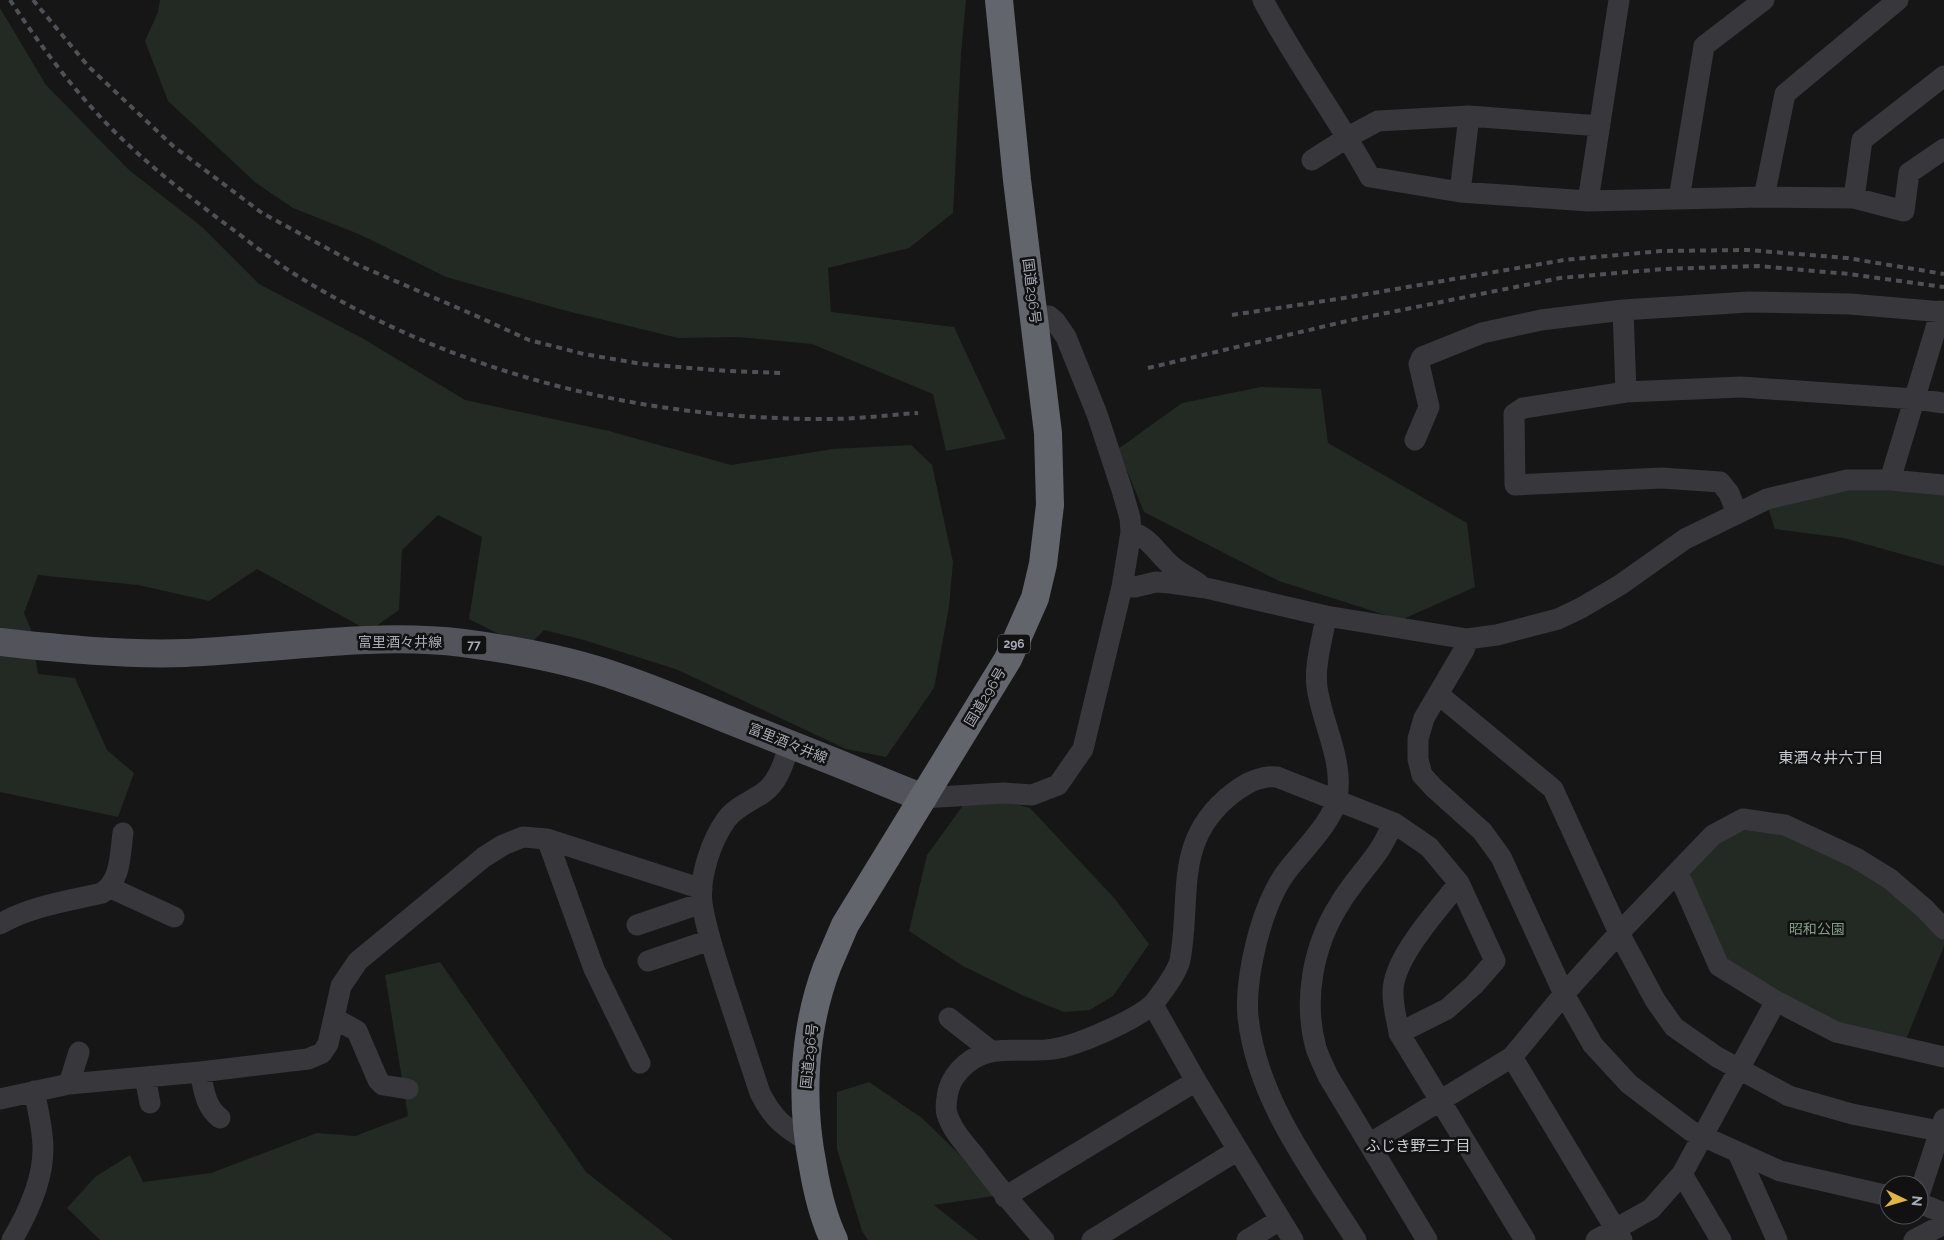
<svg xmlns="http://www.w3.org/2000/svg" width="1944" height="1240" font-family="Raleway,'Noto Sans JP',sans-serif">
<rect width="100%" height="100%" fill="#161617"/>
<path fill="#222a23" d="M160 0H966L961 54 953 213 909 248 828 268 831 312 954 327 1006 439 946 451 933 394 812 344 739 337 678 338 563 310 446 277 361 235 293 208 256 183 168 101 145 41 158 12Z
M0 8 46 85 129 170 202 227 259 284 362 338 465 400 609 431 731 465 833 449 911 445 932 465 953 562 949 607 934 688 886 757 846 749 678 670 584 640 544 630 526 648 469 619 482 537 438 515 402 550 399 610 369 631 257 569 209 601 138 585 38 575 24 613 31 630 38 674 75 678 107 750 134 773 118 817 0 792Z
M1261 387 1321 389 1328 443 1467 523 1475 587 1401 620 1279 581 1144 512 1118 449 1182 403Z
M1849 484 1944 489V566L1844 538 1775 529 1767 505Z
M998 799 1030 808 1115 899 1149 944 1113 996 1090 1010 1064 1012 1024 996 963 966 909 931 927 855 964 804Z
M1743 825 1782 830 1853 863 1921 914 1944 940V946L1905 1042 1837 1028 1724 962 1683 873 1715 840Z
M440 962 586 1172 673 1240H100L67 1208 95 1177 130 1155 143 1182 211 1173 317 1133 355 1136 408 1116 385 975Z
M869 1082 922 1118 1001 1195 934 1205 978 1240H868L862 1231 837 1149V1092Z"/>
<g fill="none" stroke-linecap="round" stroke-linejoin="round">
<path stroke="#37373c" stroke-width="21" d="M1263 0C1295 61 1337 117 1370 177L1460 192 1588 201 1764 197 1854 198 1904 211 1909 173 1944 149
M1312 160 1348 137 1378 121 1469 116 1600 126
M1460 192 1469 116
M1764 197 1785 94 1898 0
M1854 198 1862 140 1944 76
M1679 199 1704 46 1764 0
M1588 201 1619 0
M1623 310 1626 392
M1415 440 1429 407 1419 364 1422 357 1482 333 1541 320 1623 310 1749 302 1850 304 1944 312
M1890 480 1941 311
M1737 514 1729 493 1720 482 1662 478 1515 485 1514 414 1523 408 1626 392 1741 387 1915 399 1944 403
M1131 532C1149 536 1159 556 1173 567 1181 574 1191 578 1199 584
M1122 587H1135L1156 582 1170 583 1206 588 1326 616 1467 639 1497 635 1558 619 1581 608 1620 585 1685 539 1767 499 1847 480H1890L1944 485
M1326 616C1323 638 1314 664 1317 687 1322 724 1344 760 1337 798 1334 821 1298 855 1284 875 1278 884 1272 896 1268 906 1256 936 1245 984 1248 1017 1257 1100 1313 1172 1356 1240
M1467 639 1464 650 1424 718 1418 739V759L1422 775 1434 788 1482 831 1501 857 1564 994 1593 1045 1629 1084 1691 1131 1780 1171 1889 1196
M1438 694 1553 789 1619 933 1655 1000 1674 1027 1717 1057 1789 1096 1852 1114 1939 1131
M790 744C784 761 779 782 763 793 750 802 735 807 726 820 711 841 699 877 702 903 706 931 716 958 724 984 736 1020 748 1057 760 1093 772 1117 784 1128 808 1141
M923 798 1003 793 1032 795 1058 785 1083 749 1122 587 1131 532 1130 518 1122 490 1097 414 1066 337 1055 321 1049 316H1035
M1394 823C1388 833 1384 844 1377 853 1365 870 1350 886 1339 905 1313 946 1303 1000 1316 1048 1319 1057 1324 1067 1328 1076L1427 1240
M547 839 594 969 640 1063
M1678 873 1719 966 1776 1001 1836 1032 1944 1057
M1459 883C1438 910 1391 960 1393 994 1393 1007 1397 1020 1399 1033L1525 1240
M111 888 174 917
M0 924C31 906 68 901 102 893 121 881 120 854 123 833
M637 925 702 903
M648 961 710 940
M1153 1005 1196 1081 1293 1240
M334 1018 357 1031 378 1080 383 1085 408 1089
M949 1018 991 1051
M1512 1057 1622 1240
M200 1072C204 1089 205 1107 220 1118
M145 1077 150 1103
M69 1084 79 1052
M0 1099 69 1084 200 1072 308 1059 322 1053 328 1044 341 986 358 961 484 857 503 845 523 837 547 839 702 889
M1369 1144 1512 1057 1564 994 1619 933 1713 835 1743 819 1785 825 1856 858 1890 879 1925 909 1944 929
M1738 1153 1777 1240
M1682 1174 1721 1240
M1919 1195 1944 1119
M1005 1197 1196 1081
M1919 1203 1944 1213
M12 1240C28 1213 43 1181 43 1149 43 1129 38 1110 34 1091
M1044 1240C1019 1212 996 1185 974 1155 964 1143 952 1130 947 1114 945 1108 947 1095 949 1088 952 1078 958 1071 966 1064 992 1042 1023 1054 1053 1049 1076 1046 1145 1017 1157 999 1165 988 1177 973 1180 960 1192 896 1172 840 1233 793 1246 783 1261 775 1277 777L1394 823 1429 847 1459 883 1495 961 1474 985 1447 1009 1399 1033
M1092 1240 1238 1150
M1247 1240 1280 1220
M1596 1240 1651 1209 1682 1174 1776 1001
M1914 1240 1944 1224"/>
<path stroke="#53545b" stroke-width="28" d="M0 642C62 649 124 655 186 653 276 649 372 632 463 643 516 650 571 660 621 678 656 690 690 704 724 718 790 744 857 771 923 798"/>
<path stroke="#63656c" stroke-width="28" d="M834 1240C823 1217 817 1191 813 1167 800 1101 803 1031 827 967 833 953 839 939 845 925L1008 659 1035 598 1043 564 1050 505 1048 433 1017 180 999 0"/>
<path stroke="#505157" stroke-width="4" stroke-dasharray="6 5" stroke-linecap="butt" d="M10 0C46 54 85 106 134 150 161 175 190 197 220 220 245 238 270 259 296 275 455 374 642 420 828 419 858 419 888 415 918 413
M33 0 88 66 173 146 262 213 358 265 472 314 529 340 584 354 642 364 727 371 783 373
M1232 315 1344 298 1564 260 1661 251 1748 250 1847 258 1944 274
M1148 368 1347 321 1560 278 1663 269 1758 266 1849 274 1944 287"/>
</g>
<g text-anchor="middle" dominant-baseline="central" stroke-width="5" stroke-linejoin="round" paint-order="stroke">
<g fill="#111112" stroke="#7b7e85" stroke-width="1">
<rect x="998" y="634.5" width="32" height="19" rx="4"/>
<rect x="461.5" y="635.5" width="25" height="19" rx="4"/>
</g>
<g font-size="12" font-weight="bold" fill="#a9acb6">
<text x="1014" y="644">296</text>
<text x="474" y="645">77</text>
</g>
<g font-size="14" fill="#a9acb6" stroke="#111112">
<text transform="translate(1032 291) rotate(83)">国道296号</text>
<text x="400" y="642">富里酒々井線</text>
<text transform="translate(985 697) rotate(-59)">国道296号</text>
<text transform="translate(788 743) rotate(22)">富里酒々井線</text>
<text transform="translate(809 1056) rotate(-84)">国道296号</text>
</g>
<g font-size="14" fill="#829f85" stroke="#111112">
<text x="1817" y="929">昭和公園</text>
</g>
<g font-size="15" fill="#c9cbd2" stroke="#111112">
<text x="1831" y="758">東酒々井六丁目</text>
<text x="1418" y="1146">ふじき野三丁目</text>
</g>
</g>
<g transform="translate(1904 1200) rotate(95)"><circle r="24" fill="#111112" stroke="#4e4f54"/>
<path d="M0-4L9 19L0 12L-9 19Z" fill="#e1b544"/>
<text y="-8" font-size="14" font-weight="bold" text-anchor="middle" fill="#a9acb6">N</text>
</g>
</svg>
